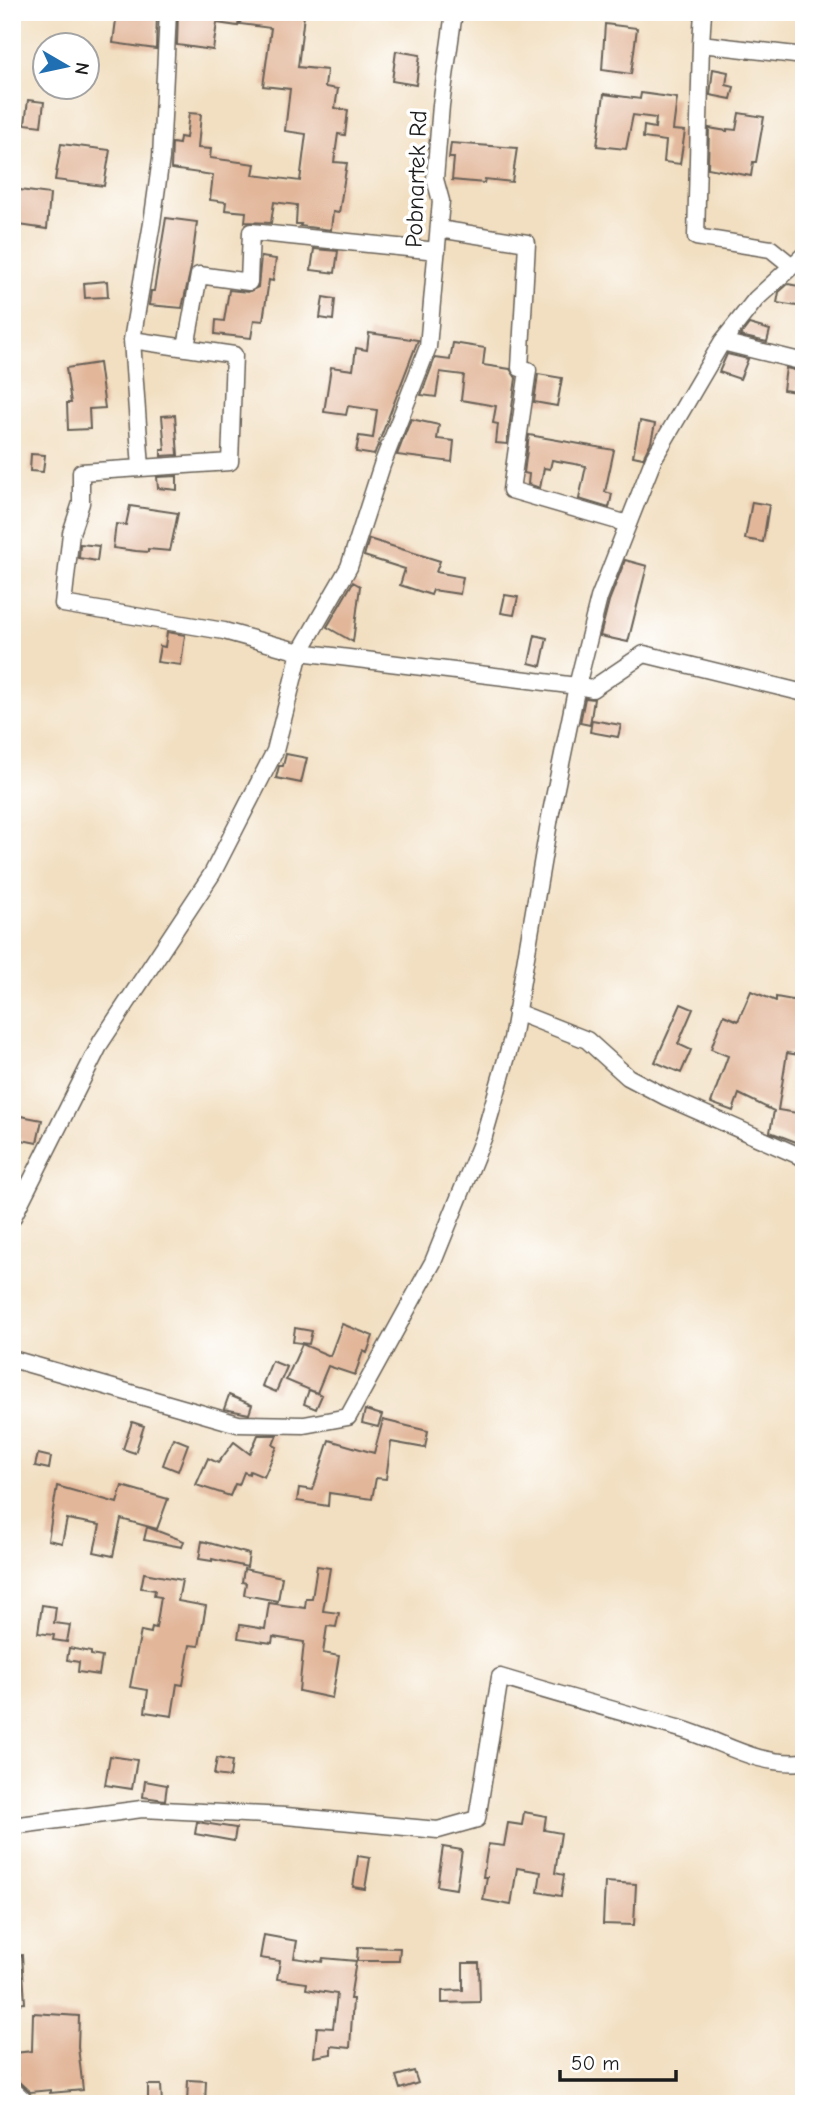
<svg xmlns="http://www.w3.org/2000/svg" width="816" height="2116" font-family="'Comic Neue',sans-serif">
<rect width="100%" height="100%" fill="#fff"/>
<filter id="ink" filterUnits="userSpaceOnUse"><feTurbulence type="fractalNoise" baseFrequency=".0143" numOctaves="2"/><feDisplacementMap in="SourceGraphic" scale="14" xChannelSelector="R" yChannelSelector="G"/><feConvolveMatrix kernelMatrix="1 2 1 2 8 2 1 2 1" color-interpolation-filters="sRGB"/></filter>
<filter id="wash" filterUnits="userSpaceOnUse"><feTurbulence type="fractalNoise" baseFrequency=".00686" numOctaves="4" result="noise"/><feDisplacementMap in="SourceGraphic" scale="28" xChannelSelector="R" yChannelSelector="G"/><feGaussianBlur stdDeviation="1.57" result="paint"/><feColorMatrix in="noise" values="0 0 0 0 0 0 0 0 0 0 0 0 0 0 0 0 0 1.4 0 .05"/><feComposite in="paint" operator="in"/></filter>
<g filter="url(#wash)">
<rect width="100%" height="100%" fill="#f2dfc1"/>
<g id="blocks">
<path fill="#e2b699" d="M117 12H157L156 49 113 43Z
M178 12H229L240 14 238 26 217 23 213 50 177 45Z
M242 12 280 16V12L304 15 298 67 327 70 325 87 338 89 335 108 348 110 345 135 338 134 334 162 347 163 339 213 333 212 331 230 300 226 301 224H296L297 205 274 202 271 223 245 222 246 212 225 210 226 202 210 200 213 175 171 169 172 143 179 144 180 137 186 138 189 113 201 114 198 148 211 149 210 158 255 164 253 175 300 181 306 134 285 131 290 89 263 86 271 28 240 24Z
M605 24 637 28 631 74 602 70Z
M396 51 420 55 416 85 392 81Z
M713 69 728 72 726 85 734 87 731 99 710 95Z
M641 93 677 98 673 130 685 131 680 164 664 162 666 141 643 138 644 126 655 128 656 118 633 115 626 149 597 146 604 94 640 99Z
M28 100 44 102 41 126 25 124Z
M739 113 764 117 756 162H753L751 176 708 168 709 128 727 131V129L736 130Z
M451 143 517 148 512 182 485 179 484 183 452 180 454 158H449Z
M61 144 110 150 104 186 55 180Z
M12 189 50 194 47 229 12 224Z
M166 218 197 222 191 268 182 308 149 305 151 291H154Z
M314 249 338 251 335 273 311 270Z
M261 257 276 259 273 281 269 280 263 321 254 320 251 338 215 334 216 320 224 321 229 290 248 292 258 287Z
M107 281 108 297 85 298 84 283Z
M788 284 804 287V307L777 303 779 292Z
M323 297 335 299 333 320 320 318Z
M749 324 770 330 767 342 740 336Z
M369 333 418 340 374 455 356 452 359 436 373 438 377 410 348 406 346 415 324 412 331 367 353 370 356 348 367 350Z
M453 343 485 348 483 365 510 369 516 378 507 444 496 443 498 424 493 423 496 406 461 400 464 375 440 372 436 397 421 395 435 358 450 360Z
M727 354 748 359 740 379 719 372Z
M99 363 105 408 89 409 90 429 68 430 67 403H71L66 368Z
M786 368 803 372 802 385 797 384 796 392 783 390Z
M538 374 562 378 557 406 534 402Z
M175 415 178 455 161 456V450H165L162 416Z
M411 419 439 425 437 439 454 441 452 462 397 455Z
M640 421 655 424 651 442 643 458 633 456Z
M529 435 614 450 605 492 612 494 609 508 579 499 586 466 552 460 550 469 544 468 540 488 528 484 529 474 524 473Z
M31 454 45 455 43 472 30 471Z
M177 476V490L158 488 157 477Z
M752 502 769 505 763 542 745 539Z
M130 506 178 513 170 551 148 549V552L136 551 113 548 116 524 126 525Z
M369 539 440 561 436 572 463 577 460 594 433 590 431 595 400 585 405 569 364 556Z
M80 544 99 546 97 561 79 558Z
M625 560 647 566 628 642 600 636 609 601Z
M353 582 360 586 353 642 327 627Z
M505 595 518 597 514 615 501 613Z
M167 632 185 635 181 665 157 662 160 646 165 647Z
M535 635 547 638 541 666 529 663Z
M585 698 594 699 590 725 580 723Z
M592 720 621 725 618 737 590 732Z
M286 754 307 758 301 783 276 778 279 766H283Z
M751 991 776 1001V997L804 1002V1036H802L799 1055 787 1053 778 1110 804 1114V1145L770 1132 774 1111 739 1094 733 1111 711 1103 728 1056 711 1049 718 1029 724 1015 738 1021Z
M681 1004 693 1009 678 1044 691 1050 681 1073 655 1062Z
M21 1116 42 1120 37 1143 17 1139Z
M342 1324 373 1336 367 1353 363 1351 355 1375 328 1366 317 1393 286 1380 302 1344 330 1356Z
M295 1328 312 1331 309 1344 293 1342Z
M272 1361 287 1367 276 1392 262 1386Z
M309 1390 322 1395 316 1409 304 1404Z
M229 1395 252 1405 249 1414 224 1409Z
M365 1410 382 1415 378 1427 362 1423Z
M383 1420 428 1431 425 1448 391 1442 386 1479 376 1478 372 1499 329 1493 328 1506 297 1501 299 1488 313 1490 329 1440 374 1453Z
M132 1422 144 1426 135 1453 123 1449Z
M258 1435H277L273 1445 277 1447 264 1477 250 1471 249 1474 244 1472 239 1485 235 1484 230 1496 196 1485 208 1458 218 1463 234 1442 250 1454Z
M173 1438 188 1444 178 1471 163 1465Z
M38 1454 51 1457 49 1469 35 1466Z
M57 1486 117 1503 122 1486 168 1499 157 1529 121 1519 113 1556 94 1552 100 1525 67 1519 62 1543 48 1540Z
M147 1527 184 1541 182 1547 144 1540Z
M202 1541 249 1554 247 1567 212 1559V1561L199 1559Z
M317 1566 330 1568 323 1611 339 1613 336 1627 327 1626 323 1653 339 1656 332 1698 299 1691 304 1642 273 1637 272 1643 238 1638 240 1625 265 1629 269 1603 305 1608 306 1599H312Z
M244 1569 282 1577 278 1601 244 1595 246 1583 242 1582Z
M144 1573 182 1580 178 1601 206 1606 199 1646 190 1645 183 1685 177 1684 172 1716 145 1712 148 1690 130 1687 141 1631 151 1633 152 1627 156 1628 161 1597 154 1596 155 1590 141 1588Z
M42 1605 56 1607 54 1623 70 1625 67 1642 53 1640 54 1635 38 1633Z
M69 1648 91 1652V1655L102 1657 99 1675 78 1672 79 1662 67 1660Z
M110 1756 137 1760 132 1789 105 1785Z
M217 1758 232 1761 230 1777 214 1775Z
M145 1781 167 1785 165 1800 143 1797Z
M524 1812 546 1816 544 1830 561 1833 555 1873 564 1875 561 1896 538 1892 541 1872 517 1868 511 1905 483 1900 487 1877H483L488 1844 504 1846 508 1823 522 1825Z
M197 1822 236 1828 234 1841 195 1834Z
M443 1847 462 1850 456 1889 437 1886Z
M358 1856 370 1858 365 1889 353 1887Z
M605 1882 636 1884 634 1925 603 1924Z
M264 1935 297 1941 294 1958 322 1962 323 1958 356 1961 350 1999H353L350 2048 331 2046V2054L314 2057 317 2027 333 2028 337 1994 306 1989 307 1983 277 1979 280 1961 260 1958Z
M358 1947 400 1948 399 1961H357Z
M22 1955 25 2003 12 2004V1956Z
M463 1963H479L480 2002 442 2003V1991L463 1990Z
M33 2013 79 2016 78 2047 83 2090 50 2093V2090L30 2092 18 2081 15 2053 32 2051Z
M414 2071 418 2083 400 2089 396 2076Z
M188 2080 206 2081 205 2104H187Z
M148 2085H161L162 2104H148Z"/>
</g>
</g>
<g filter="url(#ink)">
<use href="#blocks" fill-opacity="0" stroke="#676056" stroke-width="2"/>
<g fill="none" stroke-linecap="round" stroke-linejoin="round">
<defs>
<path id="minor" d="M454 12 441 105 435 179 441 201 428 347 382 465 349 567 300 652 577 686 592 689 644 654 804 693
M701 44 703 12
M439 229 527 243 520 368 528 370 511 490 628 524
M792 266 771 249 696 237 701 44 804 56
M132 340 234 355 230 462 141 468
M722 342 804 362
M186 347 199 275 249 282 251 232 437 251
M516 1012 587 1040 628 1077 666 1097 804 1158
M12 1219 101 1042 212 874 275 751 300 652 224 631 63 604 71 533 81 503V472L141 468 132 340 152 223 161 158 168 12
M12 1359 238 1424 304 1425 348 1417 433 1262 484 1136 512 1039 550 817 577 686 599 598 628 524 654 458 722 342 756 299 804 255
M12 1826 142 1809 286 1816 438 1830 477 1819 500 1677C560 1695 621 1712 681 1729 725 1742 754 1766 804 1762
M12 2089 28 2104"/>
</defs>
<use href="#minor" stroke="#676056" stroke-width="19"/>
<use href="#minor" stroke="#fff" stroke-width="16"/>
</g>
</g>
<g text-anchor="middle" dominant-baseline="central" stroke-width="7" stroke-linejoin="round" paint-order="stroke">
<g font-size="24" fill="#1c1c1c" stroke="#fff">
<text transform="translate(416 179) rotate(-88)">Pobnartek Rd</text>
</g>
</g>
<rect width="816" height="2116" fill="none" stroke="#fff" stroke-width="42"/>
<g transform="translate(66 66) rotate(99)"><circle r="33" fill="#ffffff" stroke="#a4a4a4" stroke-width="2"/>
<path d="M0-5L12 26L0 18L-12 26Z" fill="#1f6fb2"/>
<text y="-10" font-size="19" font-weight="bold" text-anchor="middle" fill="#1c1c1c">N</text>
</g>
<path d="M560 2070v10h116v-10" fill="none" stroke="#1c1c1c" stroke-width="3.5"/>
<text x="571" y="2070" font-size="21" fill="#1c1c1c" stroke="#ffffff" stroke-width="5" paint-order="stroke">50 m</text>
</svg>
